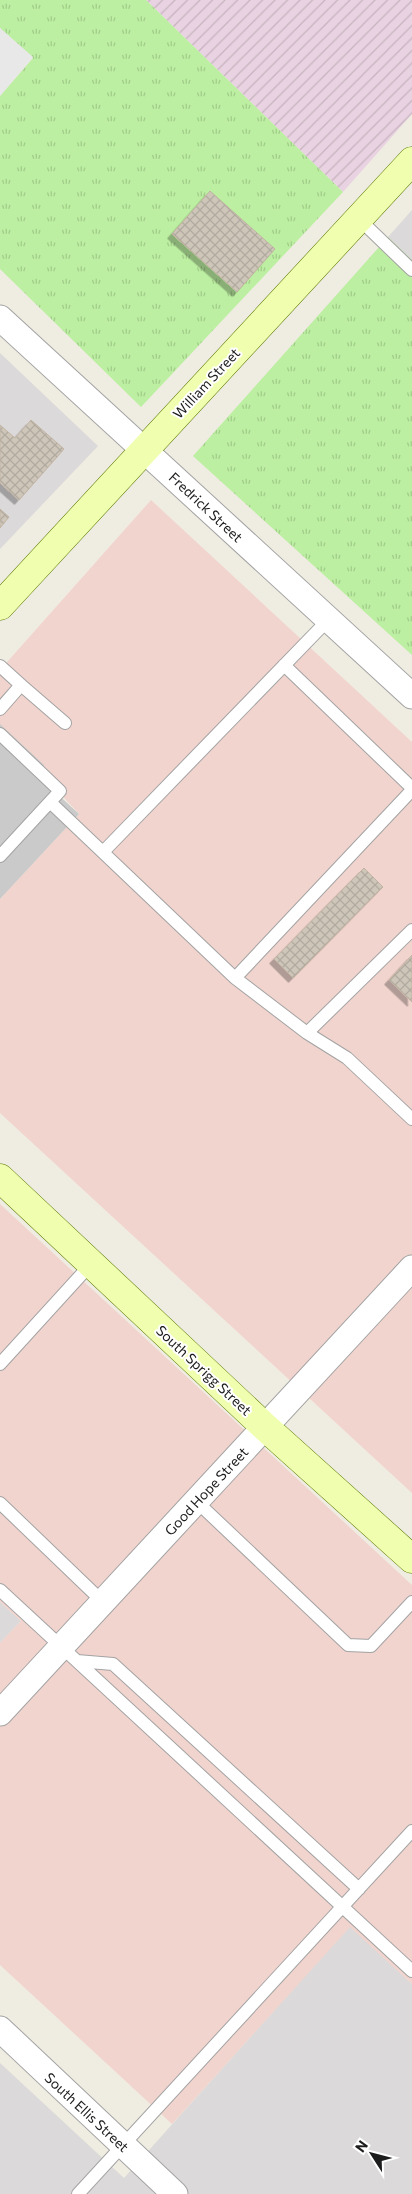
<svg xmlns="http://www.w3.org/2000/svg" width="412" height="2194" font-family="Commissioner,sans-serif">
<defs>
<pattern id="industrial-furrows" width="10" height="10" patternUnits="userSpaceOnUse" patternTransform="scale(1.25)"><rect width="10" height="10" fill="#e9d2e1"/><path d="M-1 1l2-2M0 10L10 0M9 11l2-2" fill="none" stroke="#c7b4c0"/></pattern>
<pattern id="grass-tufts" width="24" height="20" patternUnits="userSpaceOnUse" patternTransform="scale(1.25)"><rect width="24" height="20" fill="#bcefa1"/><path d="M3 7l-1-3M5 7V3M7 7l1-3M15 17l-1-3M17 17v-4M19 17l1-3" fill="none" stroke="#a1cc8a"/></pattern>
<pattern id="building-cross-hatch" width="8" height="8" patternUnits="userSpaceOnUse" patternTransform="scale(1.25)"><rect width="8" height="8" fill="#cfc6ba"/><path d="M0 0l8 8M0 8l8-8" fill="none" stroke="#b1aa9f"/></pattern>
<filter id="shadow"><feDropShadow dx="-4.5" dy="4.5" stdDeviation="0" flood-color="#0004"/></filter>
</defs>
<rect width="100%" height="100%" fill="#efece1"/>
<path fill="#dbd9d9" d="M412 210V260L388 237Z
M0 353 98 446 0 549Z
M0 1602 21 1621 0 1643Z
M350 1926 412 1984V2194H0V2063L124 2178Z"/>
<path fill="#f2d4ce" d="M151 500 412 742V1493L0 1113V899L79 814 0 728V670Z
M0 1204 412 1585V1984L350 1927 172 2124 0 1965V1643L21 1621 0 1602Z"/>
<path fill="url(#industrial-furrows)" d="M146 0H412V114L343 192Z"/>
<path fill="#cacaca" d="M0 724 44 765 39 777 79 814 0 899Z"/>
<path fill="url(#grass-tufts)" d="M0 0H146L343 192 141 407 0 269V96L33 58 0 28Z
M388 237 412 260V655L193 456Z"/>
<path fill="#e8e8e8" d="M0 28 33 57 0 96Z"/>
<path fill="url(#building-cross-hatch)" stroke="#c2b4a2" filter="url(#shadow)" d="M210 191 275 249 237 292 172 234Z
M31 420 64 449 19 500 0 483V425L15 438Z
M0 509 9 517 0 528Z
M364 868 383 887 293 978 274 959Z
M412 955V1002L389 980Z"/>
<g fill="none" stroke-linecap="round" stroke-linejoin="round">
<defs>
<path id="service" d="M359 219 412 270
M284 665 412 788
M0 666 21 685
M0 709 21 685 65 723
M0 734 60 791 0 856
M50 802 235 978 307 1033 347 1058 412 1119
M103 852 329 619
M235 978 412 790
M307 1033 412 930
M0 1364 91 1264
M196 1501 348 1645 371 1646 412 1602
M0 1503 103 1602
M0 1590 412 1971
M77 1661 113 1664 359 1889
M78 2194 412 1831"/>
<path id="minor" d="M0 318 412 696
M0 1713 412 1268
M0 2029 175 2194"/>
<path id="secondary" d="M0 606 412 161
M0 1178 265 1427 412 1559"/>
</defs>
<use href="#service" stroke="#a3a3a3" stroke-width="14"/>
<use href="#minor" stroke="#a3a3a3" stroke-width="27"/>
<use href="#secondary" stroke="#5a7700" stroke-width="29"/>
<use href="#service" stroke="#fff" stroke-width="12"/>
<use href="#minor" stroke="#fff" stroke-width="25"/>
<use href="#secondary" stroke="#f0ffaf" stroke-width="28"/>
</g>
<g text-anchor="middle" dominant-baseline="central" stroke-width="4" stroke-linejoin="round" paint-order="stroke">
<g font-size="14" fill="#1c1c1c" stroke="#fff">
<text transform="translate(206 383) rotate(-47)">William Street</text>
<text transform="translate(206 507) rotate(43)">Fredrick Street</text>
<text transform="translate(204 1370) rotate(43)">South Sprigg Street</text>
<text transform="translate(206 1491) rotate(-47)">Good Hope Street</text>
<text transform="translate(87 2112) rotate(43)">South Ellis Street</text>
</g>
</g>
<g transform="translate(372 2154) rotate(306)" stroke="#ffffff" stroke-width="4" paint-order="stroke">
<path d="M0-4L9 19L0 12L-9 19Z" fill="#1c1c1c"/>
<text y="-8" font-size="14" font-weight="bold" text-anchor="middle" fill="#1c1c1c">N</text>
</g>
</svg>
